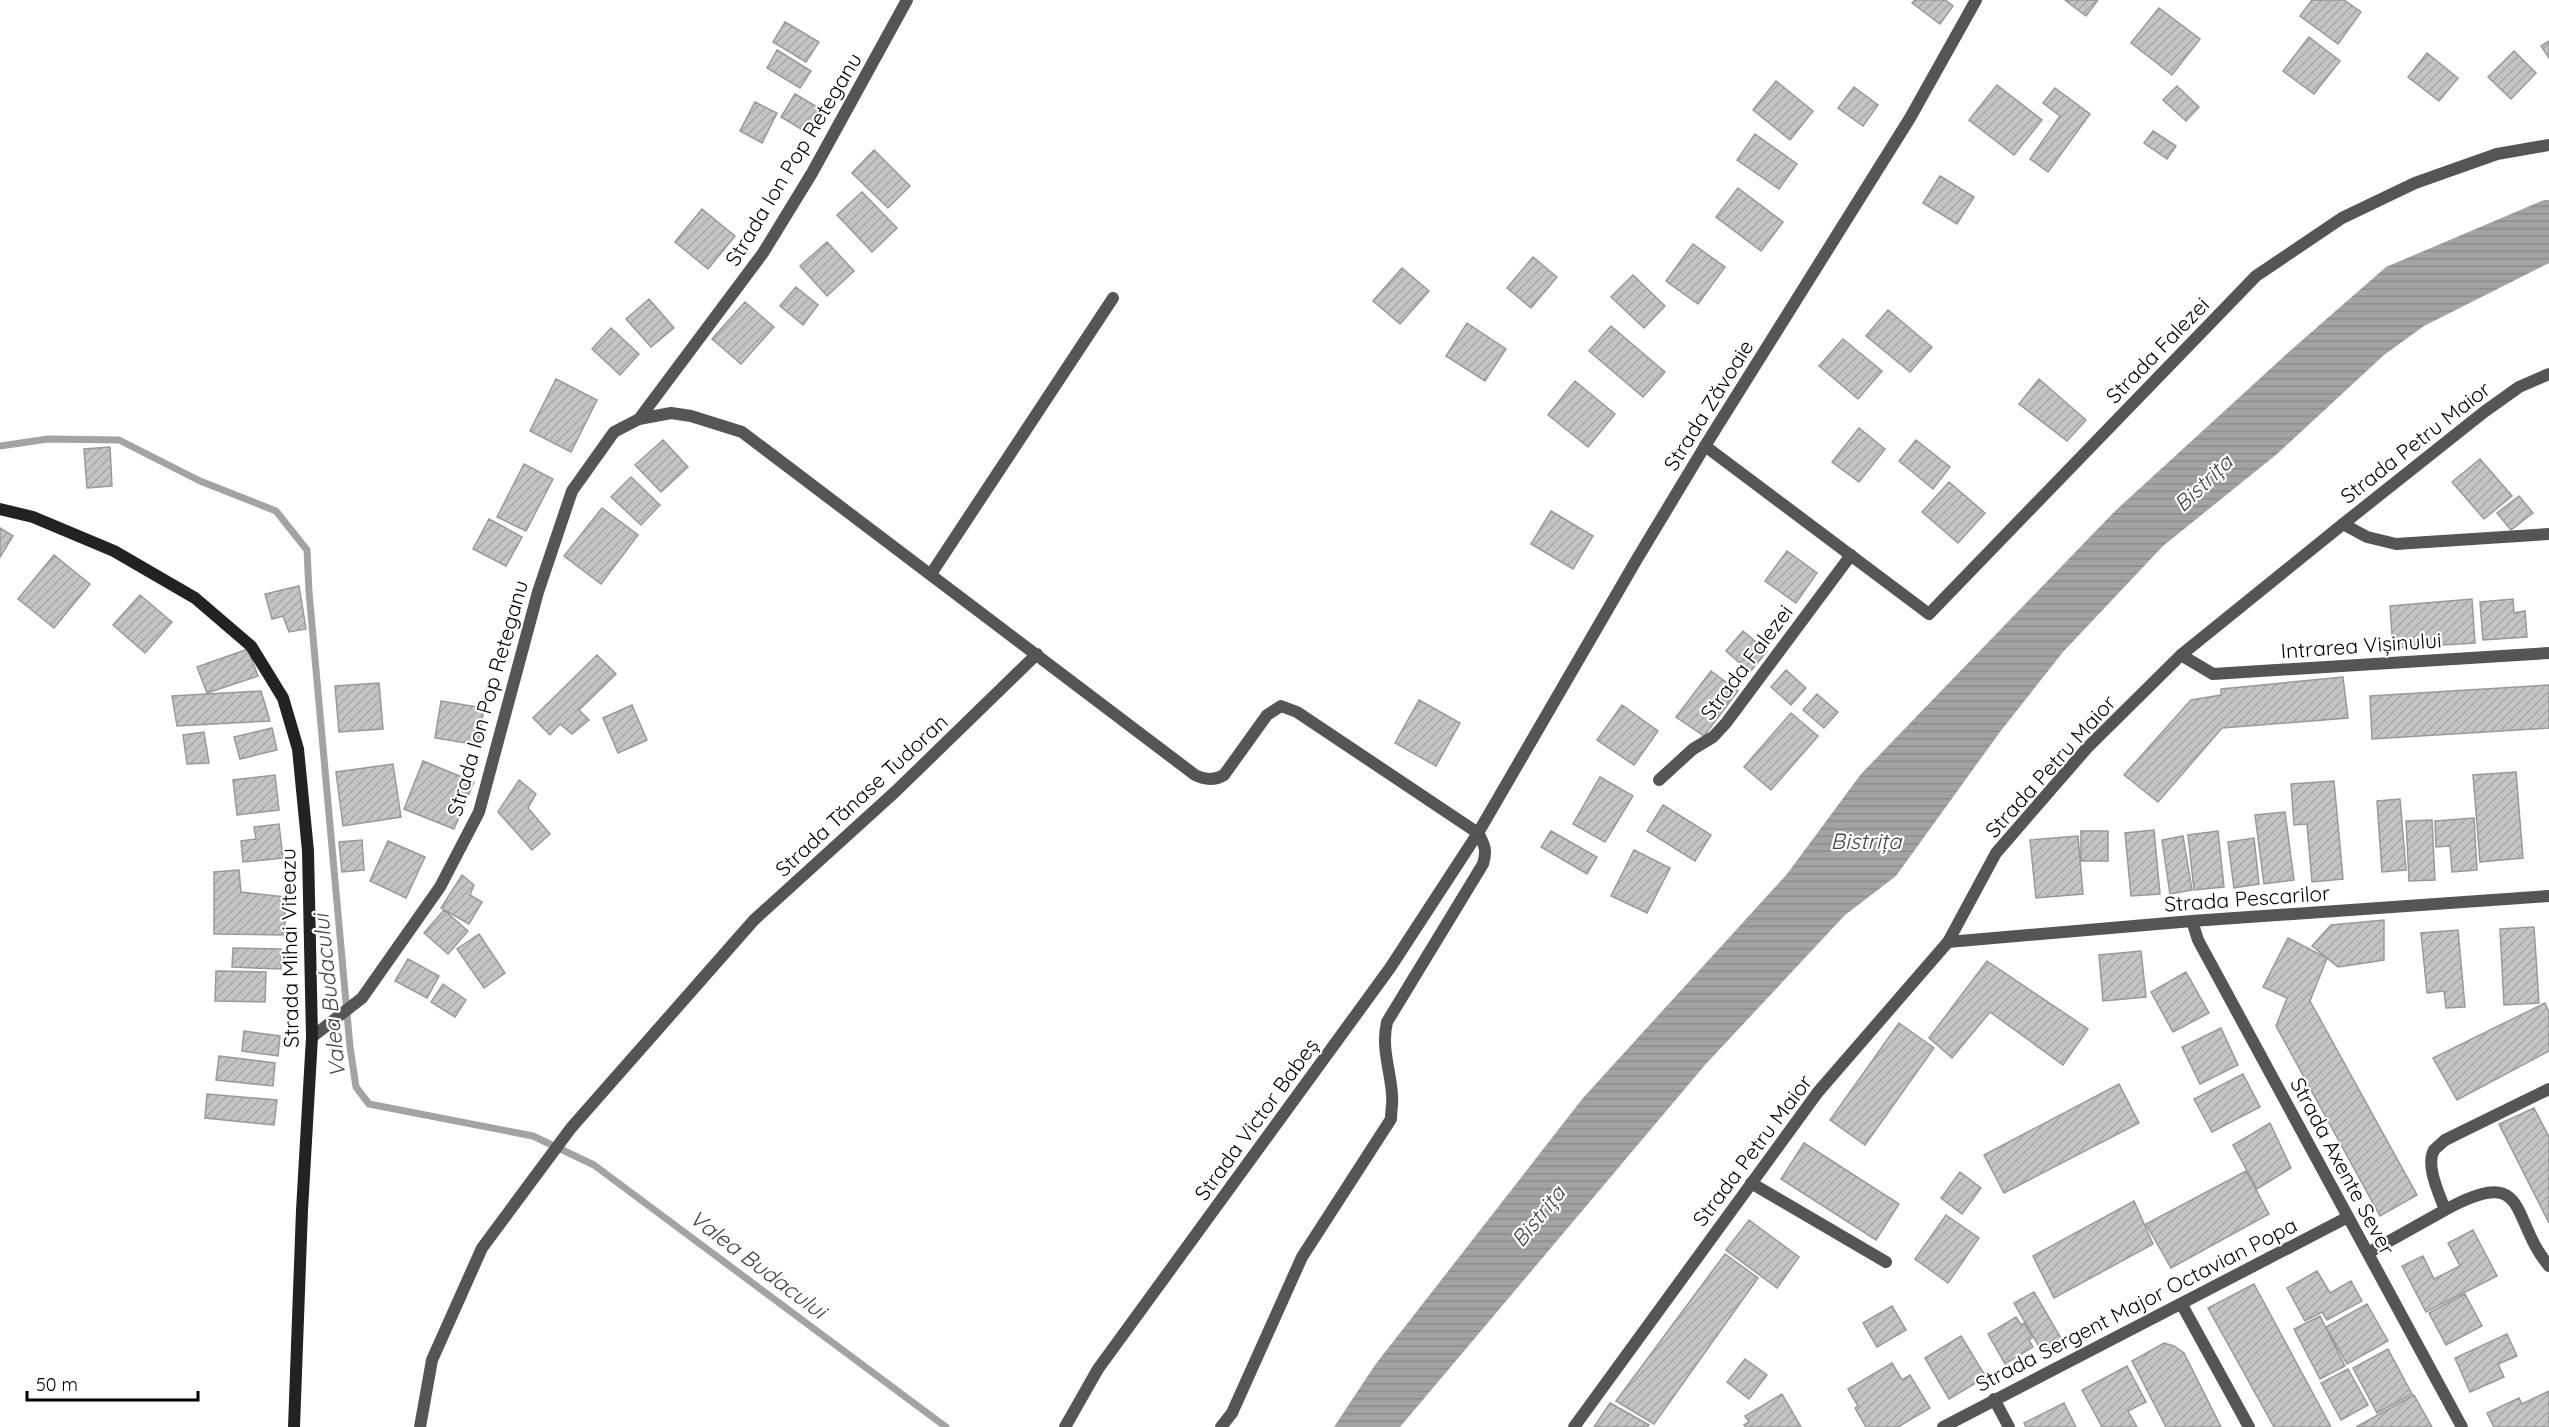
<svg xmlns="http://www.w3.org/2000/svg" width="2549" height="1427" font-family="Quicksand,sans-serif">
<defs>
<pattern id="water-rules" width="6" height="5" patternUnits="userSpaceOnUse" patternTransform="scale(1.5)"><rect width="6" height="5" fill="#a3a3a3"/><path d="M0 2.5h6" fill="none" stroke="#8b8b8b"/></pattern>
<pattern id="building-hatch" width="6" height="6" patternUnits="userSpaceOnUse" patternTransform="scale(1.5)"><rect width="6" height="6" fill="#c4c4c4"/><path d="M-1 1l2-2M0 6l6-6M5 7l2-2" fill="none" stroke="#a7a7a7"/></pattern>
</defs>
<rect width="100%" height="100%" fill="#fff"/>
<path fill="url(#water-rules)" d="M2544 200H2549V263L2424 326 2384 355 2277 454 2163 546 2063 652 2000 732 1896 876 1845 915 1705 1065 1400 1427H1334L1375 1365 1583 1098 1787 874 1861 774 2114 512 2291 350 2386 267Z"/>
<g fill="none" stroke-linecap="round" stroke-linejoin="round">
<path stroke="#a3a3a3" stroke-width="7" d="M0 446 48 439 119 440 200 481 276 511 307 550 309 592 350 1047 356 1087 369 1104 533 1136 594 1165 946 1427"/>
</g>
<path fill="url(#building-hatch)" stroke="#999" stroke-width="1.5" d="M1915 0H1945L1953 6 1940 24 1912 3Z
M2065 0H2098L2086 16Z
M2312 0H2344L2361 12 2338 44 2300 16Z
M2159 8 2200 39 2172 75 2131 43Z
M785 22 819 42 806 62 773 42Z
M2309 37 2340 61 2314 94 2283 71Z
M2549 41V58L2541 46Z
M777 50 811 71 800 88 767 68Z
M2514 51 2536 73 2511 99 2488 77Z
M2427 53 2458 78 2439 101 2408 77Z
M1776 81 1813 111 1790 140 1753 110Z
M1997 85 2042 120 2014 155 1969 120Z
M2177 86 2199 107 2186 121 2163 100Z
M1854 87 1878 105 1863 126 1838 108Z
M2055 88 2090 114 2048 172 2030 159 2060 116 2043 103Z
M795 94 819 108 806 132 781 117Z
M755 102 777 113 762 143 740 131Z
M2153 131 2176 146 2167 159 2144 143Z
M1755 134 1797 164 1779 189 1737 160Z
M874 150 910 186 888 208 852 173Z
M1940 176 1974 197 1957 224 1923 203Z
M1738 188 1783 222 1761 251 1716 217Z
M862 192 897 228 872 252 837 215Z
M702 209 735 236 708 269 675 242Z
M827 242 854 271 827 296 800 266Z
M1693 244 1725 267 1698 304 1666 281Z
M1533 257 1557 277 1531 308 1507 288Z
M1402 268 1429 291 1400 324 1373 301Z
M1633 275 1665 306 1644 328 1611 297Z
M796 287 818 305 803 325 780 306Z
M649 299 674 328 651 347 626 319Z
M745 302 774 327 741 364 712 339Z
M1888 310 1932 347 1910 372 1866 336Z
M1467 323 1506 349 1485 381 1446 356Z
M1611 326 1665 372 1643 397 1589 351Z
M611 328 639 354 620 375 592 349Z
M1843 339 1882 371 1858 399 1819 366Z
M556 379 597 400 571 452 530 431Z
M2039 379 2086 420 2067 441 2019 404Z
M1575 381 1615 414 1588 447 1548 415Z
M1859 428 1885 449 1859 482 1832 462Z
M663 440 688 467 661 492 635 465Z
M1916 440 1950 467 1933 489 1899 461Z
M110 447 112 486 87 488 84 449Z
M2480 459 2512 496 2484 519 2452 482Z
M524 464 553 479 526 531 497 517Z
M631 477 660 505 641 525 611 497Z
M1949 482 1985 513 1958 543 1922 512Z
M2519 496 2533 513 2511 530 2497 513Z
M602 508 638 535 601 584 564 556Z
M1551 511 1593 536 1573 569 1531 544Z
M489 519 522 537 506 566 473 549Z
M0 528 13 536 0 557Z
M1787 551 1817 573 1796 603 1765 581Z
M54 555 90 584 54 628 18 599Z
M299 586 306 629 289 632 283 616 272 619 265 594Z
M140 595 172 622 145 653 113 625Z
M2472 599 2475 643 2393 648 2390 606Z
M2513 599 2514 613 2525 611 2527 637 2483 640 2480 602Z
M1743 631 1767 651 1750 672 1726 651Z
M248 649 258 676 207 693 197 667Z
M597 655 616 674 579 710 589 720 572 734 560 724 550 735 533 718Z
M1786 670 1806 688 1791 705 1771 687Z
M1711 671 1738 691 1704 736 1676 717Z
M2343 677 2348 718 2222 728 2158 802 2124 775 2191 700 2221 695V689Z
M379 683 383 729 339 732 335 686Z
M2549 685V728L2372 739 2370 696Z
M261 691 270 721 177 726 172 696Z
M1817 694 1838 712 1824 728 1803 710Z
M1419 700 1460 723 1436 766 1395 743Z
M441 701 484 708 478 745 435 738Z
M632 705 647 740 618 753 603 718Z
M1622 705 1658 731 1634 765 1597 740Z
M1791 713 1818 736 1771 790 1744 767Z
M272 728 277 750 240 759 234 737Z
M204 732 209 763 187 764 183 735Z
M423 761 474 782 454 829 404 809Z
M393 764 401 817 343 826 336 772Z
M2516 772 2523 858 2480 862 2473 775Z
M275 775 279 810 237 815 233 780Z
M1600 777 1633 796 1605 842 1573 824Z
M519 780 536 794 528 808 550 834 532 850 498 812Z
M2334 781 2343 879 2312 882 2307 824 2294 825 2291 784Z
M2400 799 2406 870 2382 872 2377 801Z
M1663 805 1711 835 1695 861 1647 831Z
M2285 812 2294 880 2264 884 2255 815Z
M2474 818 2477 870 2452 872 2450 846 2436 847 2435 821Z
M2432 820 2435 880 2409 881 2406 821Z
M279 824 283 858 243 862 241 841 256 839 254 827Z
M2154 830 2160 894 2131 896 2125 833Z
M1551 831 1597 857 1587 874 1541 847Z
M2081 831H2108V861H2081Z
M2218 831 2224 887 2194 890 2188 835Z
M2078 836 2083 894 2036 898 2030 840Z
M2183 836 2192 890 2170 894 2162 840Z
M2254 838 2259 884 2234 888 2228 842Z
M362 840 364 870 342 872 339 842Z
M388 841 425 857 406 898 370 881Z
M1634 850 1670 868 1647 913 1611 896Z
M239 870 241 892 285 897V935L214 934V872Z
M462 875 474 885 470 895 482 902 469 924 441 908Z
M444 910 468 931 448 954 424 933Z
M2384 920V960L2338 967 2312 946 2331 925Z
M2534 927 2539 1003 2504 1005 2500 929Z
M2458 930 2465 1007 2446 1008 2444 991 2427 993 2421 933Z
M479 934 505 973 484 988 457 949Z
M2288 938 2327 958 2310 1001 2417 1195 2380 1216 2276 1026 2287 998 2263 987Z
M233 948 281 949V969L232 967Z
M2141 951 2146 997 2103 1001 2099 955Z
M408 959 439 976 427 998 395 981Z
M1987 961 2088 1029 2063 1065 1990 1012 1952 1058 1929 1038Z
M216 971 266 972 265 1002 215 1001Z
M2186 972 2209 1013 2173 1032 2151 992Z
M443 984 466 1000 455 1017 431 1002Z
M2545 1003 2549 1012V1051L2457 1100 2433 1058Z
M1899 1023 1934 1048 1865 1145 1830 1120Z
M2221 1028 2238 1065 2200 1084 2182 1047Z
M244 1031 280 1036 278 1056 242 1051Z
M219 1056 275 1063 273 1086 216 1080Z
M2243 1074 2260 1107 2212 1132 2194 1099Z
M2119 1084 2139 1123 2004 1193 1984 1155Z
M207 1094 277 1100 274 1125 205 1118Z
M2534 1108 2549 1137V1223L2499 1124Z
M2270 1123 2291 1168 2257 1189 2233 1145Z
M1804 1143 1899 1204 1876 1240 1781 1179Z
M2246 1171 2269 1214 2171 1268 2146 1224Z
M1960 1172 1981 1188 1962 1214 1941 1198Z
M2134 1201 2153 1244 2054 1298 2033 1256Z
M1946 1215 1979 1238 1948 1283 1915 1259Z
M1749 1220 1799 1257 1777 1288 1726 1250Z
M2473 1230 2497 1276 2426 1312 2402 1266 2423 1256 2434 1279 2460 1266 2448 1243Z
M1725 1254 1758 1278 1654 1424 1616 1401Z
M2317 1271 2330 1293 2351 1281 2362 1301 2327 1320 2322 1312 2305 1321 2287 1288Z
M2254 1284 2331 1427H2274L2208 1308Z
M2034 1292 2062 1340 2042 1352 2014 1303Z
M2465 1294 2482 1326 2446 1345 2429 1313Z
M2367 1304 2388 1341 2347 1364 2326 1327Z
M1892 1306 1906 1330 1877 1347 1863 1323Z
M2320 1316 2345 1366 2320 1379 2294 1329Z
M2016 1317 2021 1325 2024 1323 2033 1337 2029 1340 2033 1347 2005 1364 1988 1334Z
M2507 1334 2517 1356 2498 1364 2504 1377 2470 1392 2455 1358Z
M1961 1336 1986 1377 1949 1399 1925 1358Z
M2164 1343 2174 1346 2184 1353 2221 1427H2166L2132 1361Z
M2388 1349 2412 1394 2377 1413 2353 1368Z
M1745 1359 1767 1375 1749 1399 1727 1382Z
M1892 1363 1902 1380 1910 1375 1930 1408 1898 1427H1866L1855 1408 1858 1406 1848 1389Z
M2127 1366 2146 1402 2128 1411 2137 1427H2102L2082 1390Z
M2348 1369 2368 1405 2341 1420 2321 1383Z
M2549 1391V1427H2494L2487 1413 2519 1398 2522 1404Z
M1782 1394 1801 1427H1746L1744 1425 1749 1422 1745 1416Z
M2414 1395 2432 1427H2356Z
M1610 1403 1649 1425 1647 1427H1594Z
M2064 1403 2076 1427H2026L2024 1423Z"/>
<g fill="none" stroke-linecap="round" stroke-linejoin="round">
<path stroke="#555" stroke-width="12" d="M931 574 1113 298
M1659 780 1693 749 1713 737 1726 723 1851 555
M1221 1427 1232 1413 1302 1257 1391 1119C1391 1111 1393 1102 1392 1094 1390 1068 1381 1048 1387 1022L1483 864C1487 851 1485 845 1478 833"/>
<path stroke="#555" stroke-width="12" d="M639 419 763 253 812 173 907 0
M1705 446 1910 118 1976 0
M2343 524 2367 537 2396 544 2549 534
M2181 655 2213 674 2549 653
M2192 921 2198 940 2462 1427
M1948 942 2192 921 2549 896
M1751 1183 1886 1262
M2445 1210C2531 1163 2509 1219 2549 1266
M2368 1253 2445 1210C2440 1195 2425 1166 2434 1150 2437 1147 2442 1143 2445 1140L2549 1089
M2182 1305 2249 1427
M1994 1399 2009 1427
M420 1427 432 1360 482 1248 571 1128 754 920 896 791 1037 654
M1065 1427 1098 1369 1390 968 1478 833
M1943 1427 2348 1217"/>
<path stroke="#555" stroke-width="12" d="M312 1037 362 998 440 887 479 812 538 592 572 491 614 432 639 419 671 413 691 416 742 432 1195 775C1205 780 1214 781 1224 775L1267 715 1281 706 1297 712 1478 833 1637 559 1705 446 1929 614 2256 276 2342 218 2415 183 2497 154 2549 145
M1574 1427 1818 1092 1948 942 1996 853 2087 748 2181 655 2343 524 2484 412 2519 387 2549 374"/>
<path stroke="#222" stroke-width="12" d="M0 509 33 517 114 551 195 598 251 646 283 698 298 749 308 851 312 1037 302 1210 294 1427"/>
</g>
<g text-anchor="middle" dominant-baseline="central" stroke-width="4.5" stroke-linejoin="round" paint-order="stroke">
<g font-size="21" fill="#000" stroke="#fff">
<text transform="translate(793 159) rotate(-59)">Strada Ion Pop Reteganu</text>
<text transform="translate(2157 350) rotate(-46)">Strada Falezei</text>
<text transform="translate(1708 405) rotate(-58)">Strada Zăvoaie</text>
<text transform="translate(2415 442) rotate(-38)">Strada Petru Maior</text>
<text transform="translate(2361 645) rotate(-4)">Intrarea Vișinului</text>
<text transform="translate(1746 662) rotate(-53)">Strada Falezei</text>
<text transform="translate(487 698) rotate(-74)">Strada Ion Pop Reteganu</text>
<text transform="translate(2050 766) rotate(-48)">Strada Petru Maior</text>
<text transform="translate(861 795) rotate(-43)">Strada Tănase Tudoran</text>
<text transform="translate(2247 898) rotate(-4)">Strada Pescarilor</text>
<text transform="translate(289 948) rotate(-91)">Strada Mihai Viteazu</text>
<text transform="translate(1256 1119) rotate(-54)">Strada Victor Babeș</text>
<text transform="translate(1752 1150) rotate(-53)">Strada Petru Maior</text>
<text transform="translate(2343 1166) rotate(62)">Strada Axente Sever</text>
<text transform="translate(2136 1304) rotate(-27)">Strada Sergent Major Octavian Popa</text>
</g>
<g font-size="22" font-style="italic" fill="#444" stroke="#fff">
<text transform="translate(2203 483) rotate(-44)">Bistrița</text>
<text x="1866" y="841">Bistrița</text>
<text transform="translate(329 996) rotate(-96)">Valea Budacului</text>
<text transform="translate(1538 1216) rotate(-51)">Bistrița</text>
<text transform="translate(758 1264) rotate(37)">Valea Budacului</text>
</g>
</g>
<path d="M27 1391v9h171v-9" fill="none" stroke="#000000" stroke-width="3"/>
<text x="36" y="1391" font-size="18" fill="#000000" stroke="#ffffff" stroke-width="4.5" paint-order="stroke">50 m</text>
</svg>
